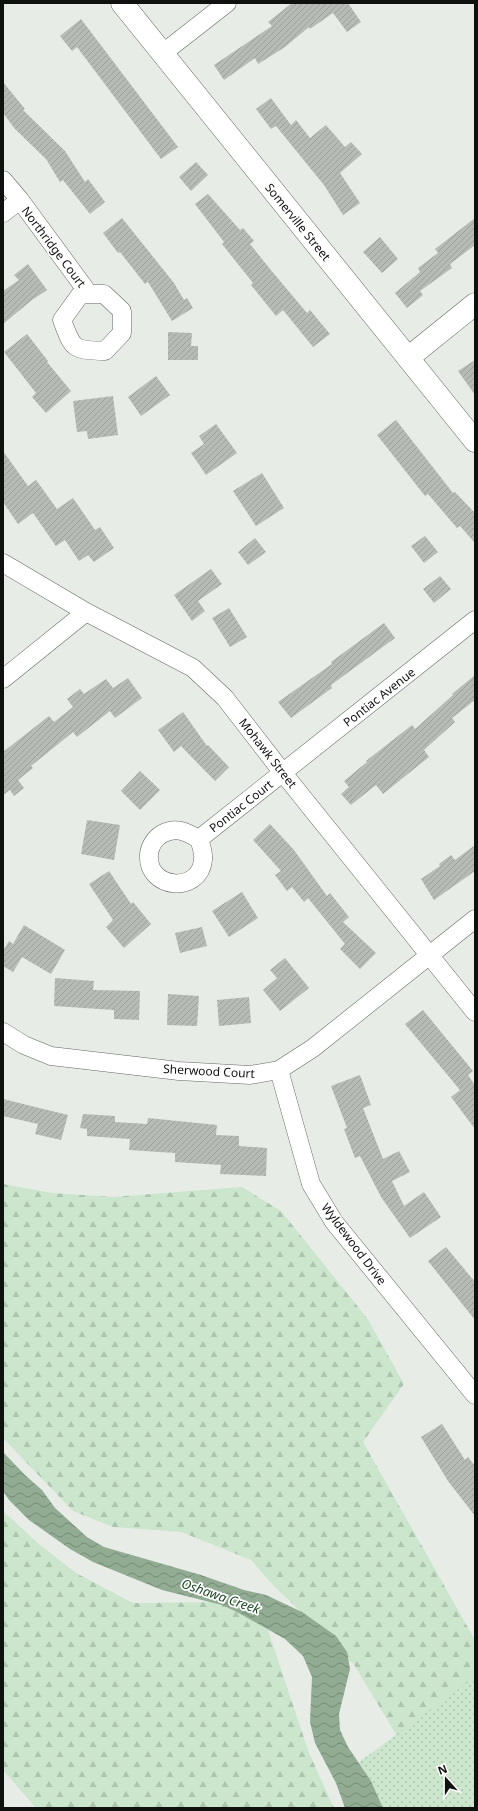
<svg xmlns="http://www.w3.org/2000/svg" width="478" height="1811" font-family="'Noto Sans',sans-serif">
<defs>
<pattern id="forest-firs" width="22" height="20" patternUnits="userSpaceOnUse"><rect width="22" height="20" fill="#cbe6cd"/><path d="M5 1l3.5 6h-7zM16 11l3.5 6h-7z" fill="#adc4af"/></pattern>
<pattern id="park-dots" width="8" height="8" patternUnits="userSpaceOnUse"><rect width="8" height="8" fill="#cbe6cd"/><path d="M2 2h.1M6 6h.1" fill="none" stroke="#adc4af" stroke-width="1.8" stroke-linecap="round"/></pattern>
<pattern id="water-waves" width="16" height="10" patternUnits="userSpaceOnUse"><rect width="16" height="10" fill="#91ac93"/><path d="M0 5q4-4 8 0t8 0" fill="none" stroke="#758b76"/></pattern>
<pattern id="building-hatch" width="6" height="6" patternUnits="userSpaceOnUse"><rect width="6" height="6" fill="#b6bbb6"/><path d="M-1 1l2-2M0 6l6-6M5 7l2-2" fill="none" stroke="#9ba09b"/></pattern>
</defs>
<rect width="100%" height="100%" fill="#e7ece7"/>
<path fill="url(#forest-firs)" d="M3 1184 52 1193 113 1197 242 1187 281 1211 367 1318 404 1384 363 1442 475 1640V1715L397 1736 353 1663 331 1652 315 1625 274 1586 251 1560 181 1532 113 1527 73 1511 3 1438Z
M3 1511 39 1544 76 1573 133 1603 222 1602 239 1609 268 1630 309 1753 334 1808H36L3 1770Z"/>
<path fill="url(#park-dots)" d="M475 1677V1808H383L371 1781 359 1762Z"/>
<path fill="url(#water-waves)" d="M3 1452 25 1475 42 1490 55 1508 87 1537 104 1547 201 1575 244 1590 266 1595 302 1612 336 1636 347 1652 350 1669 339 1714 340 1730 348 1747 371 1781 383 1808H345L336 1783 315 1743 310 1722 312 1677 303 1656 285 1639 237 1612 222 1605 162 1590 93 1562 70 1549 29 1520 9 1500 3 1491Z"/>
<path fill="url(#building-hatch)" d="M292 3H348L361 22 347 32 333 13 310 29 309 27 285 47 258 64 255 58 224 80 214 65 272 26 268 22Z
M81 19 178 147 161 159 77 47 72 51 60 36Z
M3 82 25 109 23 110 65 151 85 182 88 179 105 202 90 214 63 180 60 182 46 159 15 129 3 113Z
M271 98 291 125 296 120 310 138 326 125 345 147 351 142 362 154 340 173 360 203 343 215 324 185 276 126 271 129 256 109Z
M196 162 208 175 191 191 179 177Z
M208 194 240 230 243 228 254 241 250 244 270 269 307 313 310 310 330 334 313 347 283 310 276 316 251 285 253 283 222 244 224 242 195 204Z
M122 218 174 283 184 300 187 298 193 308 172 321 148 282 145 284 120 252 118 253 103 233Z
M475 218V245L450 264 452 268 420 291 423 295 407 308 395 293 420 272 418 268 438 253 435 249Z
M380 237 398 259 382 273 363 252Z
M28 264 47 290 32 300 3 324V291L19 280 14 275Z
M168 332 192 333 191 346H198V360H168Z
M27 334 48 361 47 362 71 391 46 413 32 397 36 393 4 352Z
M475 360V395L458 371Z
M156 376 170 395 141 416 128 397Z
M113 396 118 435 88 439 87 431 77 432 73 401Z
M396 420 453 493 455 492 475 513V543L460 526 457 528 428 494 425 496 377 435Z
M216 424 237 453 206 475 191 453 204 444 199 436Z
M3 451 28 486 36 480 57 509 73 498 95 530 100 527 114 548 94 562 88 555 79 561 65 540 56 546 33 513 18 524 3 502Z
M262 473 284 508 256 526 233 491Z
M425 536 438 552 424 563 411 546Z
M255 538 266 552 248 565 238 552Z
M211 569 222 584 198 601 205 611 192 621 174 595Z
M440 576 451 589 434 603 423 589Z
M229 608 247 637 230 647 212 618Z
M384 623 395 638 331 685 332 688 291 718 278 702 332 664 331 662Z
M475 675V700L452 718 455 722 424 750 429 757 383 794 376 785 351 805 341 794 349 787 344 781 367 762 366 761 412 725 415 729 453 695 452 694Z
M128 678 142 698 115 718 110 711 77 737 73 732 31 766 33 768 18 780 24 788 14 796 10 790 3 795V752L49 716 54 722 73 707 67 699 80 689 84 694 106 679 113 688Z
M183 712 207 746 208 745 229 767 215 781 181 746 174 752 158 730Z
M140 771 160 790 140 810 121 791Z
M87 820 120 825 114 860 81 854Z
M270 824 294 850 327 896 330 893 349 917 343 922 376 953 360 969 340 949 345 944 308 898 304 902 292 887 287 891 275 875 281 871 253 840Z
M475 845V871L434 900 421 879 440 866 439 864 451 855 455 860Z
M109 871 131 904 133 902 151 924 124 948 106 927 113 920 89 884Z
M242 892 258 918 229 937 212 911Z
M24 925 65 950 51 974 22 957 13 972 3 966V951L9 941 13 944Z
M202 927 207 946 180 953 175 933Z
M285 958 309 988 280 1011 263 990 277 978 270 970Z
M55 978 94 981 93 990 140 991 139 1020 114 1019V1010L54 1006Z
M168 994 199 996 197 1026 167 1025Z
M249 997 251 1023 219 1026 217 1000Z
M423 1010 473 1071 468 1075 475 1085V1129L451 1097 460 1090 405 1024Z
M360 1075 371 1105 363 1108 383 1159 399 1151 410 1172 392 1181 404 1206 424 1192 441 1217 410 1238 381 1197 360 1156 355 1158 344 1129 347 1128 331 1086Z
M3 1099 68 1115 61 1140 35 1134 38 1124 3 1116Z
M83 1114 115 1116V1122L147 1124 148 1118 217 1125 216 1135 239 1136V1146L267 1148 266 1176 220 1174 221 1165 175 1162V1153L129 1150 130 1139 87 1136V1129L80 1128Z
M446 1247 475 1282V1320L428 1261Z
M442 1424 465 1460 468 1457 475 1466V1516L448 1481 421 1437Z"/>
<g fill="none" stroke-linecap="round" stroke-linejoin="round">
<defs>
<path id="minor" d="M163 53 227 3
M3 180 20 200 89 294
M3 213 20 200
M89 294H104L122 311V333L105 351C73 350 73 350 62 320L80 295Z
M3 563 86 612 193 668 225 698 283 773 475 1012
M3 679 86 612
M199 839C186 832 176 826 162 834 155 838 150 846 149 854 146 890 200 894 203 860 204 853 201 845 199 839L475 620
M3 1032 24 1045 51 1056 179 1071 250 1075 279 1070 313 1048 475 919
M279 1070 311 1184 334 1222 475 1395"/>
<path id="tertiary" d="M122 3 475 441
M408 358 475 304"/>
</defs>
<use href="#minor" stroke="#636863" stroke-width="19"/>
<use href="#tertiary" stroke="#636863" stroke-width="23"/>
<use href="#minor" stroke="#fff" stroke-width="18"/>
<use href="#tertiary" stroke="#fff" stroke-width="22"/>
</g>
<g text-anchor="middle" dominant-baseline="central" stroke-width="3.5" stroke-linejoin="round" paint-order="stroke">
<g font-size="12" fill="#0f110f" stroke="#fff">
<text transform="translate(298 222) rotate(51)">Somerville Street</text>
<text transform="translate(54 247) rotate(53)">Northridge Court</text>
<text transform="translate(379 697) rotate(-38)">Pontiac Avenue</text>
<text transform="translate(268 753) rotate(52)">Mohawk Street</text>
<text transform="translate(241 806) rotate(-38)">Pontiac Court</text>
<text transform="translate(209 1071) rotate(3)">Sherwood Court</text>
<text transform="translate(354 1244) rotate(53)">Wyldewood Drive</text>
</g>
<g font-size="13" font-style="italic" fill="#204a26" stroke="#fff">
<text transform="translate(221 1596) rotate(19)">Oshawa Creek</text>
</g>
</g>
<rect width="478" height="1811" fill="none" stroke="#0f110f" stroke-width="8"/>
<g transform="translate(446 1779) rotate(339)" stroke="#ffffff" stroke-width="3" paint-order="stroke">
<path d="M0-3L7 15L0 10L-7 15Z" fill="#0f110f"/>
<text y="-6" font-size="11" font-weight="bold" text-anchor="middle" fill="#0f110f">N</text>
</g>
</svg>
